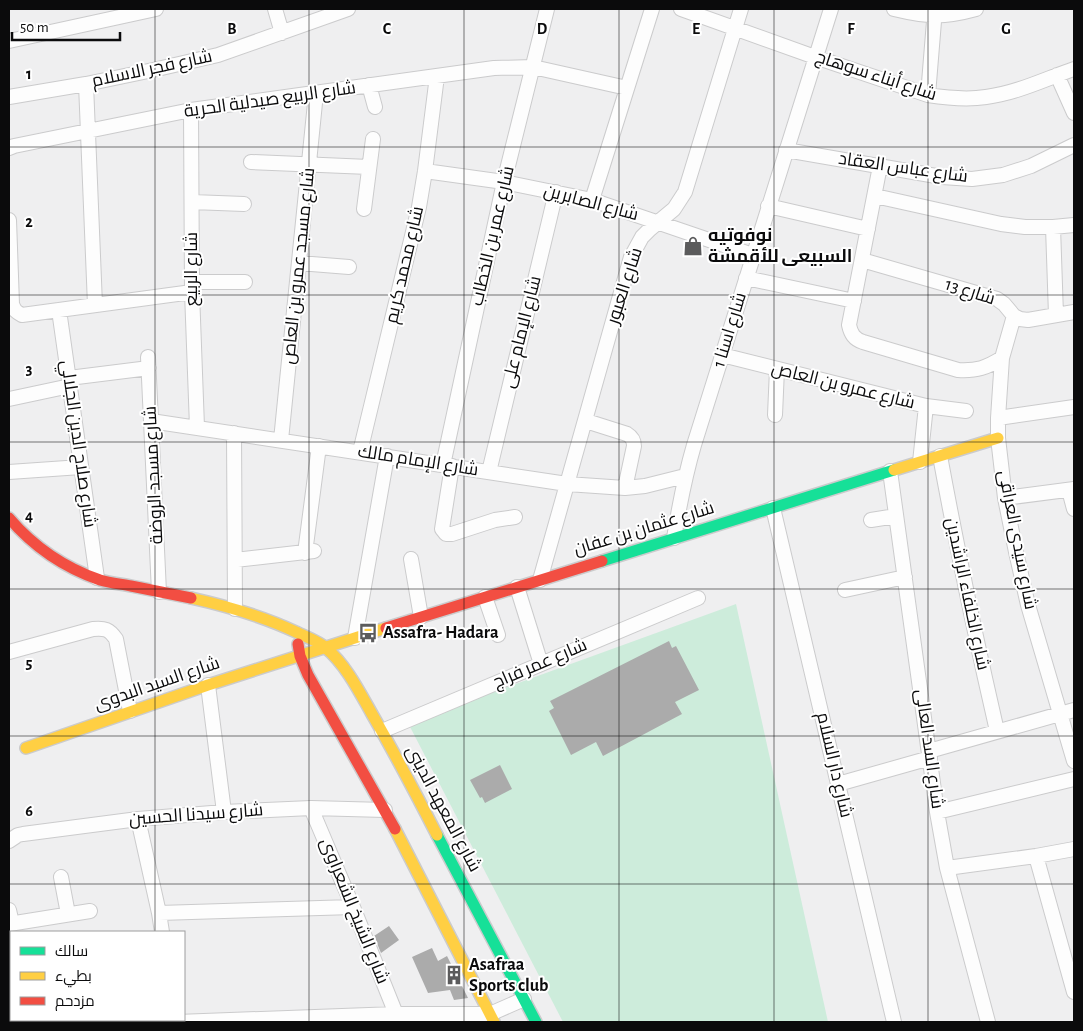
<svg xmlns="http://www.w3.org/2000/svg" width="1083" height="1031" font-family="'Alegreya Sans',Cairo,sans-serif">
<rect width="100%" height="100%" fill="#efeff0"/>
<path fill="#cdecdb" d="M736 604 828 1022H563L408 723Z"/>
<path fill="#ababab" d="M669 641 672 648 676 646 699 690 675 702 682 714 603 756 596 742 571 755 549 711 554 708 550 701Z
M500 765 512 789 485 803 482 797 480 798 470 780Z
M389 926 399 940 381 953 374 936Z
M432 948 438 961 447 956 468 998 454 1000 450 990 428 993 412 957Z"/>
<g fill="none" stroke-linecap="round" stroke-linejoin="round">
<defs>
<path id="street" d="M275 9 282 33
M681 9 815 57 928 95C947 98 967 100 986 97 1017 93 1045 79 1074 69
M894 9C927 17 943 18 976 9
M9 41 156 9
M1057 75 1074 113
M86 84 95 305
M369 85 375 107
M928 95 935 9
M9 97 86 84 153 70 218 55 348 9
M191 110 192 292 197 427
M9 148 14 146 191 110 494 68 533 67 627 88
M786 150 942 177 972 179 1003 175 1031 166 1074 145
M251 162 369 167
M880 166 849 325C851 334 854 339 863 342L958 370C977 371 986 368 1002 358
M425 171 504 182 592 200 753 255
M875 196 1001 224 1025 227H1053L1074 225
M592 200 652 9
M192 202 244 204
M768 206 868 229
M364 209 373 139
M9 220 12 304C14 310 16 312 22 315L192 292
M1053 227 1056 315
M862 260 997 299 1004 304 1014 316 1020 319 1028 320 1074 312
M299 263 349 267
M746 278 854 301
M192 282H245
M59 310 97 578
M1014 316 1002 358 998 418V438L1005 498 1016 552 1028 605 1074 761
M722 355 926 406 966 411
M148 357 159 592
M69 378 149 368
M9 399 70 386
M775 415 777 369
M998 418 1074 407
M151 421 567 484 625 488 645 486 685 476
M586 421 627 434C632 437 634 440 634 446L625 488
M234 433 235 609
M281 440 316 93
M360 452 419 207 425 171 437 76
M940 456C957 548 976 640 997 731
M920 462 926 406
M443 465 504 182 547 9
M452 466 442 529 446 534H452L495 520 515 517
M890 471 937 812 947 868 988 1022
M9 472 81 467
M489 472 556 192
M1069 490 1074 509
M1005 498 1074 489
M773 508 894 1022
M871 520 896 516
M674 538C679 507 685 476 694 445L831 9
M305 553 319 446
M411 559 421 617
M235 560 314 551
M540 580 631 257 642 237 650 229 674 209 685 192 741 9
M517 587 541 664
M845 590 905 577
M485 597 498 635
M355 638 387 456
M9 652 93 629C105 628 109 629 116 639L130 711
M208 685 224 812
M382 731 698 598
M929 751 1074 710
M838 784 930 758
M311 808 353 907 396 1014
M937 812 1074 779
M138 819 159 913 162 932
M9 841 18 835 23 834 138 819 224 812 311 808 385 810
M1036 856 1074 992
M947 868 1036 856 1074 849
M61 877 68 914
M9 910 12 923
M159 913 353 907
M9 924 90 911
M9 966H11
M177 1022 396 1014H490L524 999"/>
<path id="fast" d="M602 561 894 470
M437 835 536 1022"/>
<path id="slow" d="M894 470 998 438
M191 598C227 606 262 616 296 632 306 637 318 641 326 648 346 665 359 691 372 714 395 754 416 794 437 835
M26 748 208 685 386 628
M395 829 494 1022"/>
<path id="jam" d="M9 518C33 546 65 568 100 580 110 583 121 584 131 586 151 590 171 594 191 598
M386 628 602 561
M298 644 300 656 308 675 395 829"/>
</defs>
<use href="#street" stroke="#cbcbcc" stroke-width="16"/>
<use href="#fast" stroke="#cbcbcc" stroke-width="14"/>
<use href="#slow" stroke="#cbcbcc" stroke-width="14"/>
<use href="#jam" stroke="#cbcbcc" stroke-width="14"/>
<use href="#street" stroke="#fdfdfd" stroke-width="14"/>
<use href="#fast" stroke="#16e098" stroke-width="11"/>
<use href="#slow" stroke="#ffcf43" stroke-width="11"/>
<use href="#jam" stroke="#f24e42" stroke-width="11"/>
</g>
<path fill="none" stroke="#0b0b0c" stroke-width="1" stroke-opacity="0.55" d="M155 9V932M309 9V1022M464 9V1022M619 9V1022M774 9V1022M928 9V1022M9 147H1074M9 295H1074M9 442H1074M9 589H1074M9 736H1074M9 884H1074M155 1020V1022"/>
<defs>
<symbol id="shop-bare" viewBox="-9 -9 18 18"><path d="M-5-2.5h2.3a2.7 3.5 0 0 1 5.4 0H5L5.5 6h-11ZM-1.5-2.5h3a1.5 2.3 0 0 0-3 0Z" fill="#5b5b5c" stroke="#fff" stroke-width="2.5" paint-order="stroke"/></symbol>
<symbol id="bus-bare" viewBox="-9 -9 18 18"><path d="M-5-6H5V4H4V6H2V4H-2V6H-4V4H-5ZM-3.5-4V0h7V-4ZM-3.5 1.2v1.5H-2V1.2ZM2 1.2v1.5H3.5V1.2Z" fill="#5b5b5c" stroke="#fff" stroke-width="2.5" paint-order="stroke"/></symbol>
<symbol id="building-bare" viewBox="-9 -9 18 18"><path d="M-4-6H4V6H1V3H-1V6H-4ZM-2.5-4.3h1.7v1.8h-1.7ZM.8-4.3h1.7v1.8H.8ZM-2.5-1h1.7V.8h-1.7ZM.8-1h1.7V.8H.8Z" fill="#5b5b5c" stroke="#fff" stroke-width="2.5" paint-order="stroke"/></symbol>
</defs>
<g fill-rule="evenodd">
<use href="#shop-bare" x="679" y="232" width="28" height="28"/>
<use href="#bus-bare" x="354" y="619" width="28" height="28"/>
<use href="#building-bare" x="440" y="961" width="28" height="28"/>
</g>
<g text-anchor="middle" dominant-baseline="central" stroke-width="4" stroke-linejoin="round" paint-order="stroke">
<g font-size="18" fill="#0b0b0c" stroke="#fff">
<text transform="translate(152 69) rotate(-12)">شارع فجر الاسلام</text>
<text transform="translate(876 76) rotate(18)">شارع أبناء سوهاج</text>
<text transform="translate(270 100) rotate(-8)">شارع الربيع صيدلية الحرية</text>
<text transform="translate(903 168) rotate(8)">شارع عباس العقاد</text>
<text transform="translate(591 203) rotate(15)">شارع الصابرين</text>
<text transform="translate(493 236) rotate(-77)">شارع عمر بن الخطاب</text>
<text transform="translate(405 265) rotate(-77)">شارع محمد كريم</text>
<text transform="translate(299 266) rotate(-84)">شارع مسجد عمرو بن العاص</text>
<text transform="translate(192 269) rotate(-90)">شارع الربيع</text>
<text transform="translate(625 286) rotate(-72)">شارع العبور</text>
<text transform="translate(970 292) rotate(18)">شارع 13</text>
<text transform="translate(730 330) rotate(-73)">شارع اسنا 1</text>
<text transform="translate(522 332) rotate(-76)">شارع الإمام على</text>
<text transform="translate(843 386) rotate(14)">شارع عمرو بن العاص</text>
<text transform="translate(78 444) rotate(82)">شارع صلاح الدين الجلالي</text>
<text transform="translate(418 461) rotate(9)">شارع الإمام مالك</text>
<text transform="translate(154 475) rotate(-93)">شارع مسجد الروضة</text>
<text transform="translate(644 529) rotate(-17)">شارع عثمان بن عفان</text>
<text transform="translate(1017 540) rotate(79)">شارع سيدى العراقى</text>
<text transform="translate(967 594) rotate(78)">شارع الخلفاء الراشدين</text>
<text transform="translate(540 664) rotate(-23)">شارع عمر فراج</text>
<text transform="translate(157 684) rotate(-19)">شارع السيد البدوى</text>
<text transform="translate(929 749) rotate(82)">شارع السد العالى</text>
<text transform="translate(834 765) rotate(77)">شارع دار السلام</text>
<text transform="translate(443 809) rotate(62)">شارع المعهد الدينى</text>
<text transform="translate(196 815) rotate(-4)">شارع سيدنا الحسين</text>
<text transform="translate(354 911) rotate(68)">شارع الشيخ الشعراوى</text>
</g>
<g font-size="18" font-weight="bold" fill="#0b0b0c" stroke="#fff" text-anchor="start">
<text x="708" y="236">نوفوتيه<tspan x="708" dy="21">السبيعى للأقمشة</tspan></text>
<text x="383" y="633">Assafra- Hadara</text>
<text x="469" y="965">Asafraa<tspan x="469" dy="21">Sports club</tspan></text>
</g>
</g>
<g font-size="16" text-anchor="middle" font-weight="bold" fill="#0b0b0c" stroke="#fff" stroke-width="4" stroke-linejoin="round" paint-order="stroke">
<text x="232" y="34">B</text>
<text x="387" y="34">C</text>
<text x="542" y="34">D</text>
<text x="696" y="34">E</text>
<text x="851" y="34">F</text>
<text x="1006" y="34">G</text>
<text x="29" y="79">1</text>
<text x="29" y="227">2</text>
<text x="29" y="374">3</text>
<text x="29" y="521">4</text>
<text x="29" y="668">5</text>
<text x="29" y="816">6</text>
</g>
<rect width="1083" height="1031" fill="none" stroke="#0b0b0c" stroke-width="20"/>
<rect x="10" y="931" width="175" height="90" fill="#ffffff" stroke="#9d9d9e"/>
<rect x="20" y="947" width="25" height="8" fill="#16e098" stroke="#9d9d9e"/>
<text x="55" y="956" font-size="15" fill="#0b0b0c">سالك</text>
<rect x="20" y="972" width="25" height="8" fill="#ffcf43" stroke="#9d9d9e"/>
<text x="55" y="981" font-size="15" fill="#0b0b0c">بطيء</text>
<rect x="20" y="997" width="25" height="8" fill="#f24e42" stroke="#9d9d9e"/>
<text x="55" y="1006" font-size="15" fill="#0b0b0c">مزدحم</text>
<path d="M12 32v8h108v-8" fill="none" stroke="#0b0b0c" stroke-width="2.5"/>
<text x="20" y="32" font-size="15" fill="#0b0b0c" stroke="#ffffff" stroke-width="4" paint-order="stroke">50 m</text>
</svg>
